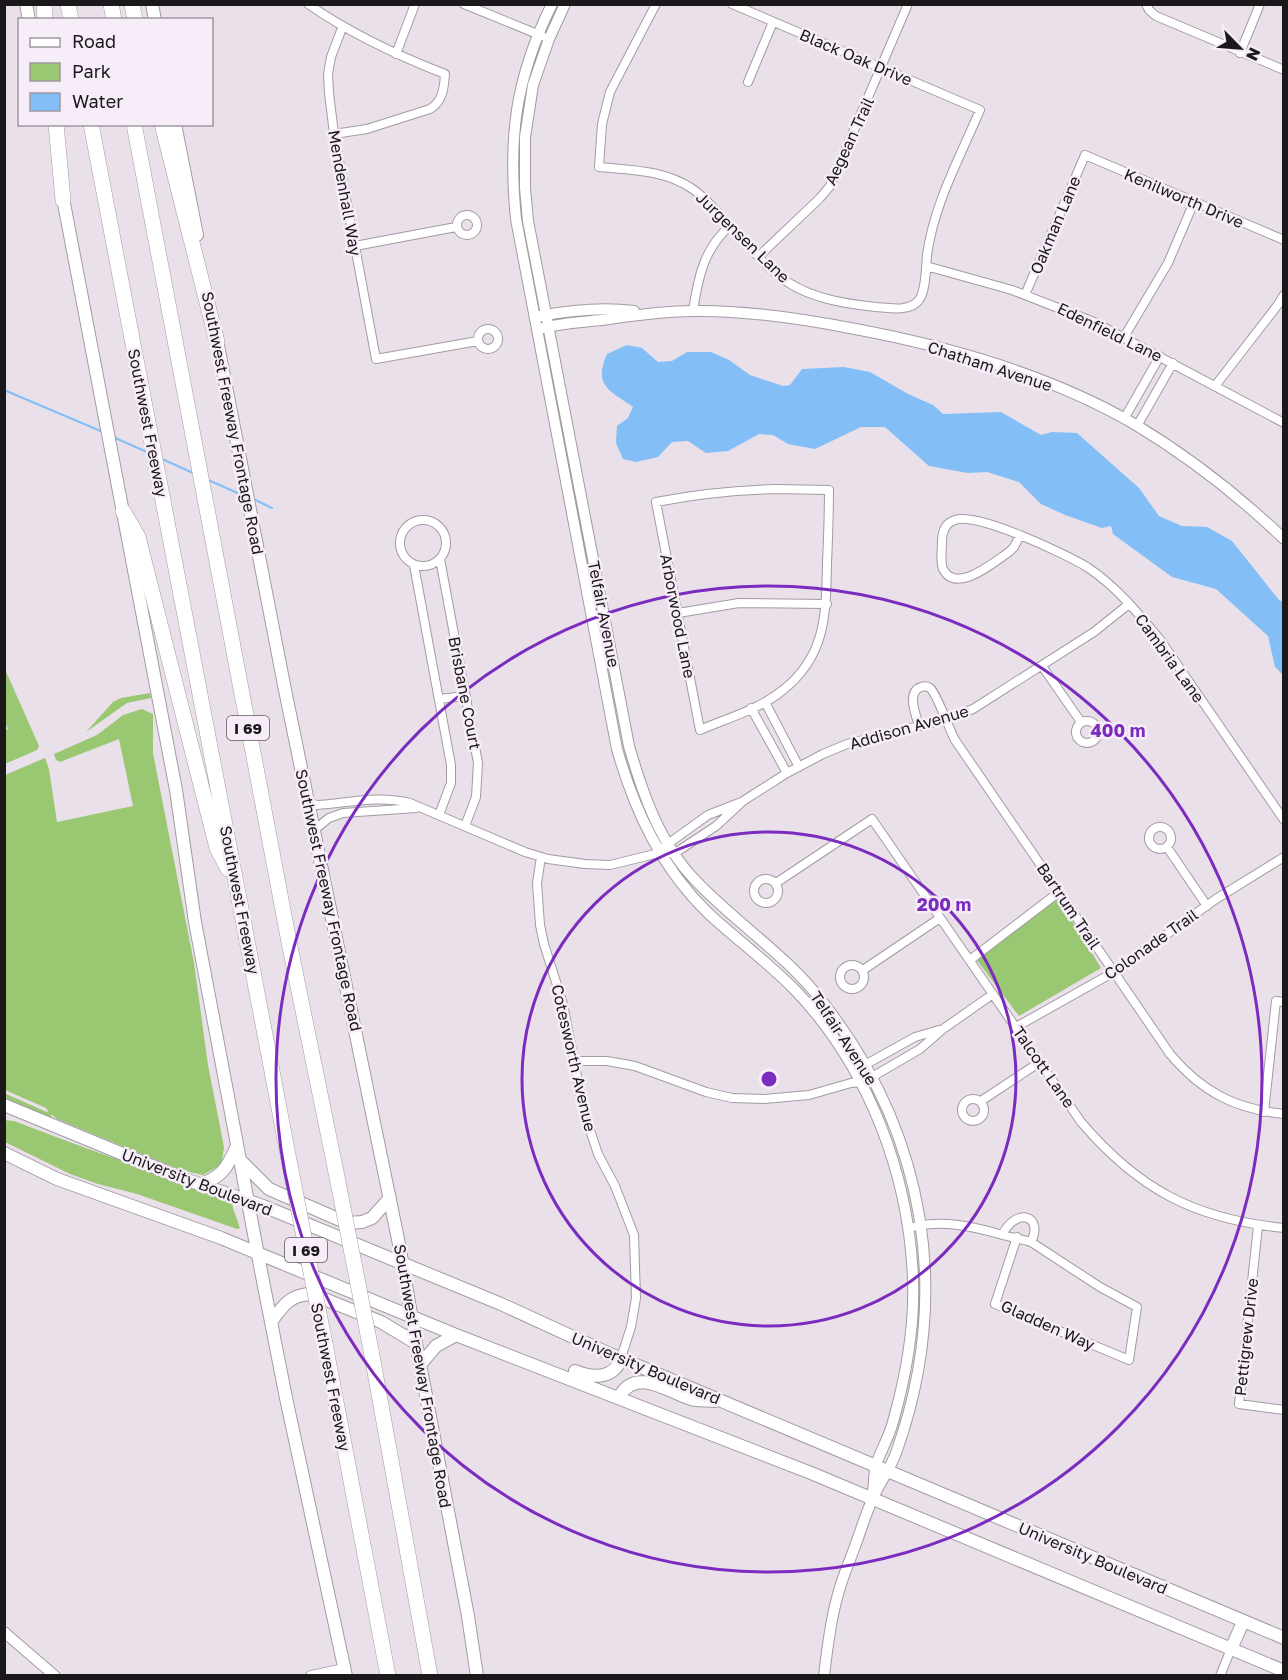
<svg xmlns="http://www.w3.org/2000/svg" width="1288" height="1680" font-family="'Golos Text',sans-serif">
<rect width="100%" height="100%" fill="#e9e0ea"/>
<path fill="#9ac772" d="M4 667 39 746 37 750 5 764V730L8 729 4 721Z
M150 693 151 698 127 703 86 732 113 702 121 698Z
M142 709 153 714V753L194 963 208 1065 224 1147 222 1161 219 1166 203 1175 180 1170 57 1119 51 1114 52 1119 5 1099 4 1093 49 1113 46 1108 5 1090V775L45 758 49 769 57 822 133 806 119 739 60 762 56 760 54 754 97 735 123 715Z
M1058 898 1101 968 1019 1016 976 959Z
M4 1120 14 1121C86 1149 159 1174 232 1200L233 1208 240 1228 237 1229 137 1194 98 1184 70 1174 5 1142Z"/>
<path fill="#83bff6" d="M627 345 642 348 658 362 672 361 687 352H711L729 360 750 375 783 386 790 385 802 369 844 367 870 372 908 394 933 405 943 414 1001 412 1041 435 1052 432 1077 433 1139 488 1159 516 1182 526 1207 527 1232 541 1279 600 1283 602V675L1275 667 1268 636 1216 589 1172 577 1113 534 1111 526 1102 528 1065 515 1041 504 1019 482 987 472 968 473 929 466 885 427H861L815 449 788 444 773 435 759 434 728 451 706 453 688 441 672 442 658 457 636 462 623 459 616 443 617 426 628 418 633 407C609 390 593 386 607 354Z"/>
<g fill="none" stroke-linecap="round" stroke-linejoin="round">
<path stroke="#83bff6" stroke-width="2" d="M4 390 103 432
M113 437 147 452
M160 458 193 473
M206 479 242 495
M253 499 272 508"/>
<defs>
<path id="minor" d="M308 4C351 34 396 55 445 74 444 88 443 101 430 109L367 129 334 134
M464 4 542 36
M656 4 610 92 602 124 599 167C631 170 664 170 691 188 708 199 720 216 734 230 751 248 768 270 789 283 814 299 847 304 876 307 890 308 910 312 919 300 926 291 926 266 927 255 934 204 960 157 980 110L732 4
M1146 4 1149 10 1156 16 1284 70
M342 28 331 57 328 74 329 93 334 134 376 359 478 341
M1240 53 1260 4
M396 54 415 4
M748 82 773 22
M457 225a10 10 0 1 1 20 0a10 10 0 1 1-20 0Z
M355 246 456 227
M759 256 820 198 830 186 908 4
M926 266 1012 290 1094 322 1284 423
M1025 295 1085 155 1284 240
M693 311C698 278 704 248 730 226
M478 339a10 10 0 1 1 20 0a10 10 0 1 1-20 0Z
M1124 337 1168 263 1194 202
M1215 386 1277 306 1284 295
M1124 419 1160 356
M1137 426 1173 363
M776 489 829 490C829 515 828 540 827 564 826 614 826 656 783 690 760 709 728 718 700 730L656 502C696 494 735 490 776 489Z
M400 543a23 23 0 1 1 46 0a23 23 0 1 1-46 0Z
M1020 535 1014 547 1009 552C994 562 956 595 943 569 940 561 942 550 942 542 942 532 945 523 955 520 977 512 1066 554 1087 567 1116 586 1139 614 1161 641L1284 820
M440 559 478 763 476 797 465 826
M414 565 451 765V783L439 815
M678 613 739 603 827 604
M1042 666 1081 722
M439 699 466 696
M765 702 799 767
M751 708 787 773
M1076 732a11 11 0 1 1 22 0a11 11 0 1 1-22 0Z
M919 726C916 715 906 692 921 687 924 686 927 686 930 688 936 692 950 731 955 740L1170 1054C1202 1092 1235 1109 1284 1114
M309 803 317 805C349 803 378 795 410 803L525 852 548 859 585 864 610 865 659 853H675L716 826 743 801 787 773 823 754 847 744 944 720 973 709 1094 632 1129 604
M1149 838a11 11 0 1 1 22 0a11 11 0 1 1-22 0Z
M314 830 329 818 343 813 416 808
M665 846 708 815 739 803
M1167 847 1207 906
M541 857 537 883 540 925 544 944 563 1004 584 1112 598 1154 615 1186 634 1235 636 1298 631 1327 621 1358
M754 891a12 12 0 1 1 24 0a12 12 0 1 1-24 0Z
M776 883 872 819 1081 1122C1139 1190 1195 1219 1284 1228
M970 960 1059 892
M840 977a12 12 0 1 1 24 0a12 12 0 1 1-24 0Z
M863 970 940 918
M1016 1027 1114 972 1216 899 1284 857
M575 1061H607L635 1066 706 1092 732 1098 764 1099 809 1095 851 1083 861 1082 872 1077 920 1049 943 1029 993 994
M854 1071 915 1037 939 1030
M962 1110a11 11 0 1 1 22 0a11 11 0 1 1-22 0Z
M981 1101 1040 1062
M1264 1112 1276 1001 1284 1002
M1258 1226 1239 1404 1284 1410
M909 1228C941 1219 972 1226 1003 1235 1013 1238 1022 1239 1031 1242L1100 1287 1137 1307 1129 1360 995 1304 1017 1237
M1002 1235C1017 1206 1044 1216 1031 1242
M1220 1676 1231 1649"/>
<path id="tertiary" d="M552 4C515 79 508 138 516 219L617 749C635 812 661 867 708 913 737 940 769 963 796 991 869 1068 909 1175 913 1279 915 1328 906 1376 893 1422 889 1437 881 1450 876 1465 874 1473 874 1483 873 1492
M565 4 549 39 533 85 525 137V188L528 221 629 746C643 795 660 844 696 881 736 923 785 954 821 1000 926 1132 953 1294 896 1453 890 1469 879 1484 872 1500 865 1516 860 1533 854 1549 848 1565 841 1581 837 1598 830 1623 827 1650 824 1676
M540 316C572 310 602 307 634 311
M543 328C562 323 582 322 601 320 631 316 661 311 692 311 745 310 798 318 850 328 948 346 1049 374 1136 425 1189 457 1239 496 1284 539
M4 1632 55 1676
M311 1676 344 1669"/>
<path id="secondary" d="M26 4 29 20
M152 4 155 20
M175 124 197 235
M62 193 176 790 195 922 261 1271 286 1398 346 1676
M216 335 285 690 399 1244 416 1343 468 1616 477 1676
M4 1105 176 1176 263 1206 501 1304 610 1354 1284 1638
M4 1153 57 1179 221 1238 456 1335 811 1473 1284 1671
M241 1161 269 1189 347 1223 362 1222 372 1218 390 1198
M202 1184C224 1175 227 1167 237 1146
M271 1322C283 1305 291 1294 312 1294L381 1322 416 1343
M420 1365 436 1346 456 1335
M575 1371C592 1378 614 1380 621 1358
M619 1397C636 1366 668 1392 691 1399 698 1401 707 1400 715 1401
M1231 1649 1243 1622"/>
<path id="motorway" d="M44 4 45 20
M68 4 71 20
M111 4 114 20
M132 4 135 20
M56 124 63 200
M91 124 288 1155
M134 124 289 942 336 1172
M162 124 217 342
M123 511 138 537 217 848 228 869
M325 1344 388 1676
M371 1350 430 1676"/>
</defs>
<use href="#minor" stroke="#a39ba4" stroke-width="10"/>
<use href="#tertiary" stroke="#a39ba4" stroke-width="12"/>
<use href="#secondary" stroke="#a39ba4" stroke-width="14"/>
<use href="#motorway" stroke="#a39ba4" stroke-width="16"/>
<use href="#minor" stroke="#fff" stroke-width="8"/>
<use href="#tertiary" stroke="#fff" stroke-width="10"/>
<use href="#secondary" stroke="#fff" stroke-width="12"/>
<use href="#motorway" stroke="#fff" stroke-width="15"/>
<defs>
<path id="motorway-bridge" d="M288 1155 325 1344
M336 1172 371 1350"/>
</defs>
<use href="#motorway-bridge" stroke="#a39ba4" stroke-width="16" stroke-linecap="butt"/>
<use href="#motorway-bridge" stroke="#fff" stroke-width="15"/>
</g>
<g fill="none" stroke="#7b2cbf" stroke-width="3">
<circle cx="769" cy="1079" r="247"/>
<circle cx="769" cy="1079" r="493"/>
</g>
<g text-anchor="middle" dominant-baseline="central" stroke-width="5" stroke-linejoin="round" paint-order="stroke">
<g fill="#f6edf8" stroke="#5d585d" stroke-width="1.5">
<rect x="227" y="716" width="42" height="24" rx="4.5"/>
<rect x="285" y="1238" width="42" height="24" rx="4.5"/>
</g>
<g font-size="15" font-weight="bold" fill="#1b181b">
<text x="248" y="728">I 69</text>
<text x="306" y="1250">I 69</text>
</g>
<g font-size="16" fill="#1b181b" stroke="#f6edf8">
<text transform="translate(856 57) rotate(23)">Black Oak Drive</text>
<text transform="translate(849 141) rotate(-65)">Aegean Trail</text>
<text transform="translate(345 193) rotate(80)">Mendenhall Way</text>
<text transform="translate(1184 198) rotate(23)">Kenilworth Drive</text>
<text transform="translate(1055 225) rotate(-67)">Oakman Lane</text>
<text transform="translate(743 237) rotate(44)">Jurgensen Lane</text>
<text transform="translate(1110 332) rotate(26)">Edenfield Lane</text>
<text transform="translate(990 366) rotate(18)">Chatham Avenue</text>
<text transform="translate(148 423) rotate(79)">Southwest Freeway</text>
<text transform="translate(233 423) rotate(79)">Southwest Freeway Frontage Road</text>
<text transform="translate(604 614) rotate(79)">Telfair Avenue</text>
<text transform="translate(678 616) rotate(79)">Arborwood Lane</text>
<text transform="translate(1170 658) rotate(54)">Cambria Lane</text>
<text transform="translate(465 693) rotate(79)">Brisbane Court</text>
<text transform="translate(909 727) rotate(-16)">Addison Avenue</text>
<text transform="translate(240 900) rotate(79)">Southwest Freeway</text>
<text transform="translate(329 900) rotate(78)">Southwest Freeway Frontage Road</text>
<text transform="translate(1069 906) rotate(56)">Bartrum Trail</text>
<text transform="translate(1151 944) rotate(-35)">Colonade Trail</text>
<text transform="translate(844 1038) rotate(57)">Telfair Avenue</text>
<text transform="translate(574 1058) rotate(77)">Cotesworth Avenue</text>
<text transform="translate(1044 1067) rotate(55)">Talcott Lane</text>
<text transform="translate(197 1182) rotate(21)">University Boulevard</text>
<text transform="translate(1048 1325) rotate(24)">Gladden Way</text>
<text transform="translate(1246 1337) rotate(-84)">Pettigrew Drive</text>
<text transform="translate(646 1368) rotate(23)">University Boulevard</text>
<text transform="translate(423 1376) rotate(80)">Southwest Freeway Frontage Road</text>
<text transform="translate(331 1377) rotate(79)">Southwest Freeway</text>
<text transform="translate(1093 1558) rotate(23)">University Boulevard</text>
</g>
</g>
<circle cx="769" cy="1079" r="9" fill="#7b2cbf" stroke="#f6edf8" stroke-width="3"/>
<g font-size="18" text-anchor="middle" font-weight="bold" fill="#7b2cbf" stroke="#f6edf8" stroke-width="5" stroke-linejoin="round" paint-order="stroke">
<text x="1118" y="737">400 m</text>
<text x="944" y="911">200 m</text>
</g>
<rect width="1288" height="1680" fill="none" stroke="#1b181b" stroke-width="12"/>
<rect x="18" y="18" width="195" height="108" fill="#f6edf8" stroke="#9e98a0" stroke-width="1.5"/>
<rect x="30" y="38" width="30" height="9" fill="#ffffff" stroke="#9e98a0" stroke-width="1.5"/>
<text x="72" y="48" font-size="18" fill="#1b181b">Road</text>
<rect x="30" y="63" width="30" height="18" fill="#9ac772" stroke="#9e98a0" stroke-width="1.5"/>
<text x="72" y="78" font-size="18" fill="#1b181b">Park</text>
<rect x="30" y="93" width="30" height="18" fill="#83bff6" stroke="#9e98a0" stroke-width="1.5"/>
<text x="72" y="108" font-size="18" fill="#1b181b">Water</text>
<g transform="translate(1240 48) rotate(115)" stroke="#f6edf8" stroke-width="4.5" paint-order="stroke">
<path d="M0-4.5L10 22L0 15L-10 22Z" fill="#1b181b"/>
<text y="-9" font-size="16" font-weight="bold" text-anchor="middle" fill="#1b181b">N</text>
</g>
</svg>
